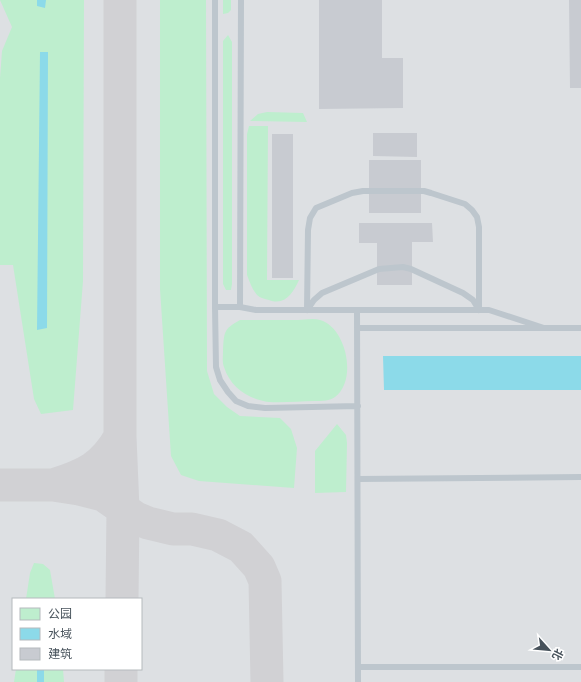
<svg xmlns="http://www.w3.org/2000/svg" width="581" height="682" font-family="Signika,'Noto Sans SC',sans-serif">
<rect width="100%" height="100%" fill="#f1eeee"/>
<path fill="#dde0e3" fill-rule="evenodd" d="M0 0H581V682H0ZM13 599H141V669H13Z"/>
<path fill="#beeece" d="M0 0H84L83 281 73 410 41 414 34 399 13 265H0V78L2 51 12 27Z
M160 0H206L207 371 214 394 227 407 240 416 280 418 291 429 297 448 294 488 199 481 181 475 171 456 160 289Z
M223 0H231V10L228 13 223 14Z
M228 35 232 42V284L231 290H226L223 284V41Z
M267 112 303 113 307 122 250 121 258 114Z
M249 126H268L267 280H299C293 293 285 306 269 300 265 299 260 298 257 295 252 289 250 283 247 275V134Z
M240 320C260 320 279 320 298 320 304 320 313 318 320 320 346 327 358 380 335 397 330 401 322 401 315 401 300 401 284 403 269 402 249 400 230 387 224 367 222 362 223 356 223 352 224 333 223 329 240 320Z
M337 424 346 435 347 443 346 492 315 493V451Z
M34 563 43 564 50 570 55 599H26L30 573Z
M16 669H63L64 682H14Z"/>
<path fill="#8cdae9" d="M37 0H46L45 8 37 6Z
M40 52H48L47 328 37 330Z
M383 356H581V390H384Z
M37 669H44V682H37Z"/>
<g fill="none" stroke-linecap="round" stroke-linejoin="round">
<path stroke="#d1d1d4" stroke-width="33" d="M120 0V437L123 509 122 599
M0 485H53L79 489 103 495 136 518 148 523 173 529H192L218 535 241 547 259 567 265 581 267 682
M53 485C85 475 103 467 120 437
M121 682V669"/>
</g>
<path fill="#c8cbd1" d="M319 0H382V58H403V108L319 109Z
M569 0H581V88H570Z
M373 133H417V157L373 156Z
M272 134H293V278H272Z
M369 160H421V213H369Z
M359 223H432L433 242H412V285H377V243H359Z"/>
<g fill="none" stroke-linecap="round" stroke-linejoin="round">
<path stroke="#bdc6cd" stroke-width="6" d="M215 0V307L216 367 220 380 228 392 236 401 248 406 265 408 358 406
M215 307H240L256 310H489L544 328
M240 307 241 0
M307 310 308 230 310 218 316 208 352 193 363 191H424L431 193 465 204 472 210 477 217 479 227V310
M307 310 314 300 322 293 379 269 403 267 411 269 463 293 473 300 479 310
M357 311 358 682
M357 328H581
M358 479 581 477
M358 667H581"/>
</g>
<rect x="12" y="598" width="130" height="72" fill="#ffffff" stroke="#b5babd"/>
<rect x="20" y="608" width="20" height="12" fill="#beeece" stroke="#b5babd"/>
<text x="48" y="618" font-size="12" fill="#47525b">公园</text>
<rect x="20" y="628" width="20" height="12" fill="#8cdae9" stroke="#b5babd"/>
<text x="48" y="638" font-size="12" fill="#47525b">水域</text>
<rect x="20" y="648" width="20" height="12" fill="#c8cbd1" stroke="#b5babd"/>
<text x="48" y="658" font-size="12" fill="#47525b">建筑</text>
<g transform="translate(549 650) rotate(117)" stroke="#ffffff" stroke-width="3" paint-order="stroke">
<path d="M0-3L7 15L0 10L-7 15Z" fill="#47525b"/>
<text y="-6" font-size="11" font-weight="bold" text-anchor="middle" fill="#47525b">北</text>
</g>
</svg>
